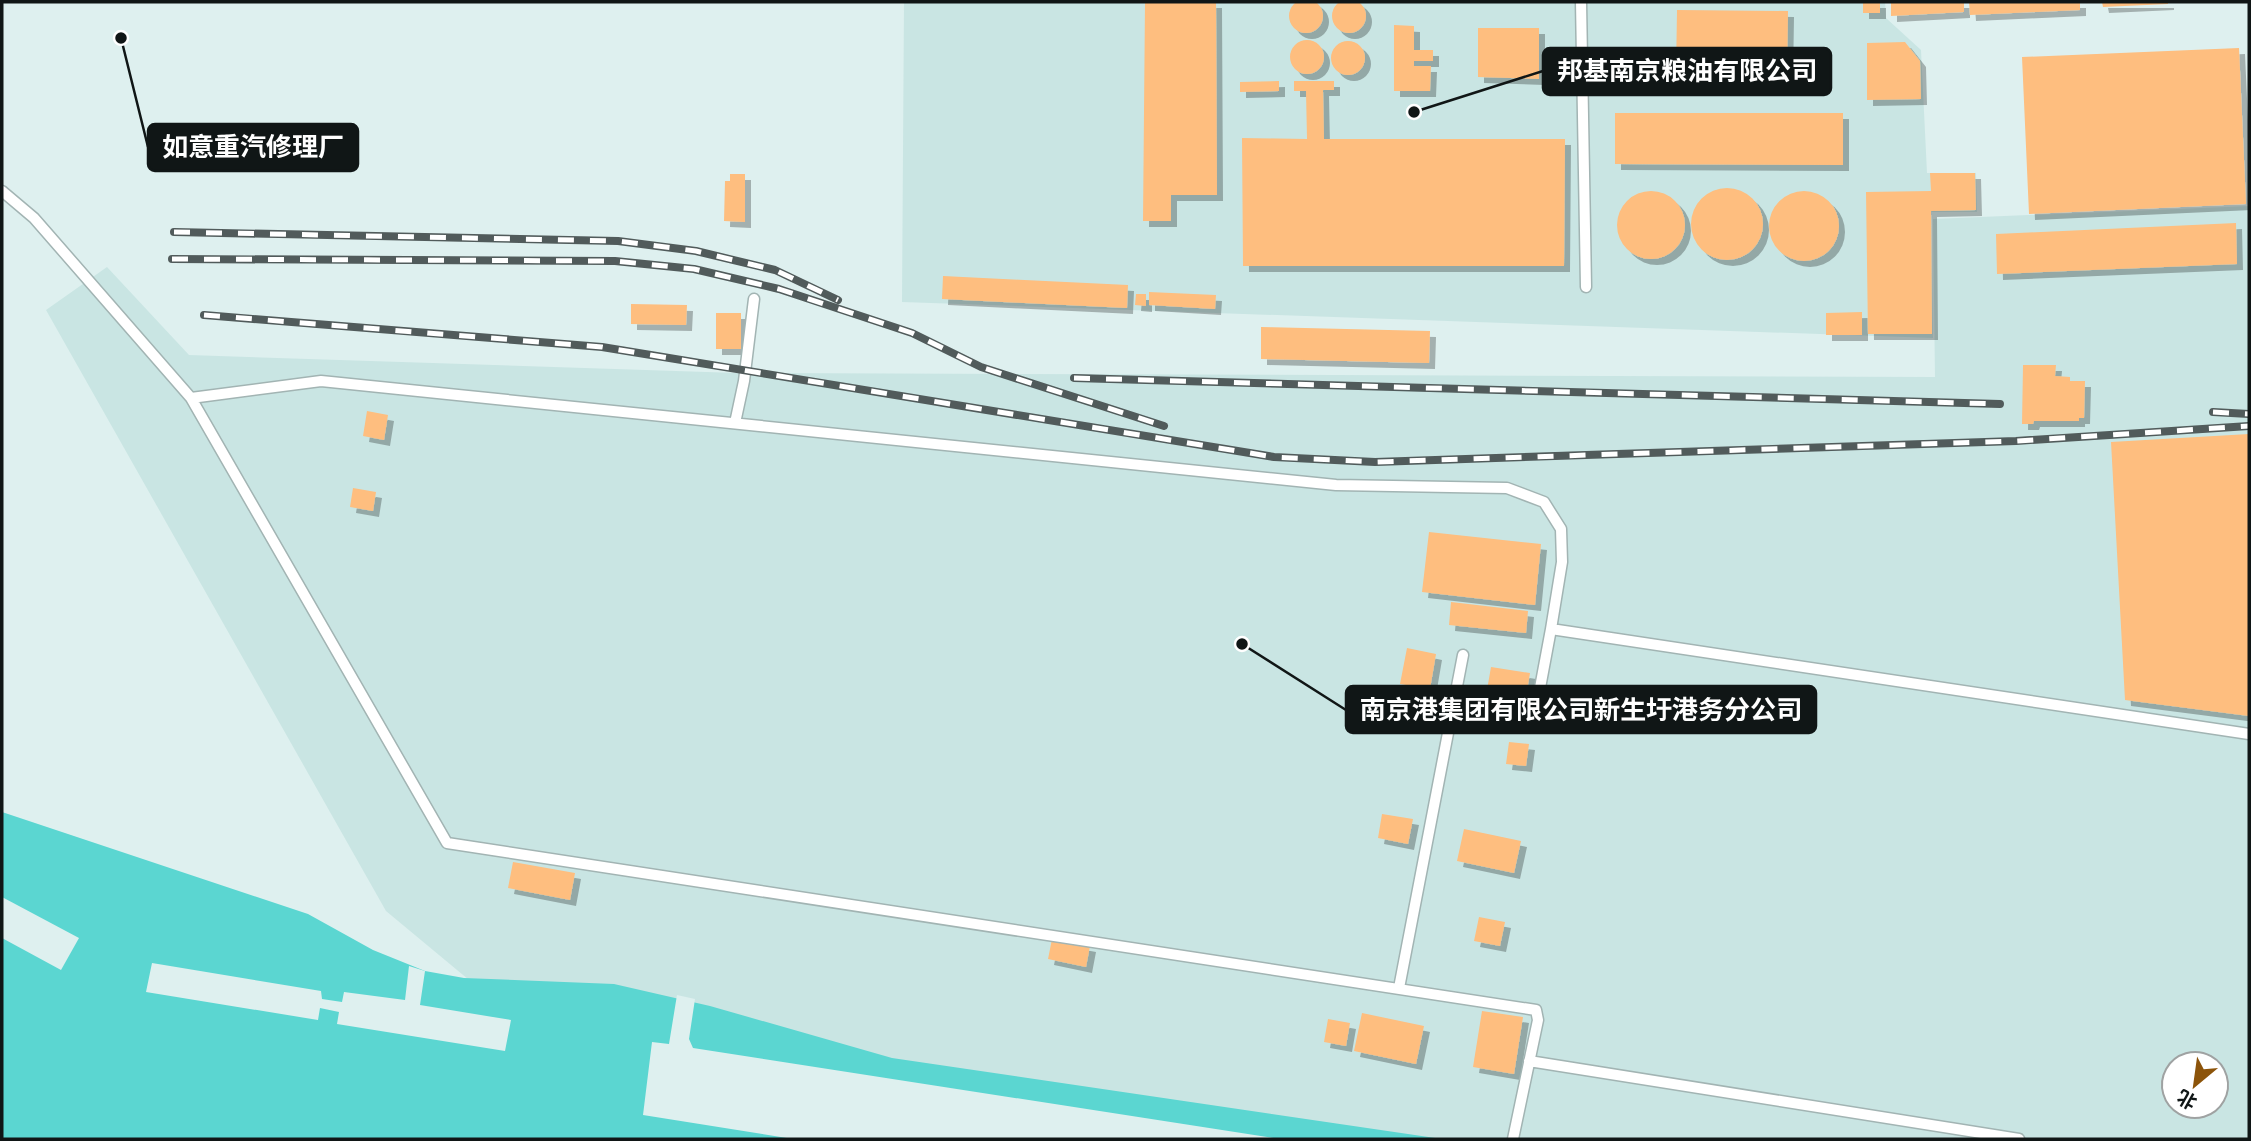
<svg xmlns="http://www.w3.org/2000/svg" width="2251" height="1141" font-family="'Times New Roman','Noto Sans SC',serif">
<defs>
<filter id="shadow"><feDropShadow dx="6" dy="6" stdDeviation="0" flood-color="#0004"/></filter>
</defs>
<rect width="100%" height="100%" fill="#def0ef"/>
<path fill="#c9e5e3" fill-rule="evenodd" d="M904 2H1885L1886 18 1921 50 1927 173H1976L1977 212H1931L1933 338 902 302Z
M2249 206V1139H743L641 1123 386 911 46 310 107 267 189 355 737 373 1935 377 1933 219ZM2174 1064H2216V1106H2174Z"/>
<path fill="#5bd6d1" d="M2 812 308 914 373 950 425 971 464 978 614 984 710 1006 892 1058 1442 1139H2Z"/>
<path fill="#def0ef" d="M2 897 79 938 61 970 2 938Z
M152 963 321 991 322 999 342 1002 344 992 405 1000 409 966 425 971 420 1005 511 1020 505 1051 337 1024 339 1012 320 1008 318 1020 146 992Z
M677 995 695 999 689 1039 693 1048 1280 1139H793L643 1115 652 1042 669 1044Z"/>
<path fill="#febe7f" filter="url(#shadow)" d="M1332 16a17 17 0 1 1 34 0a17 17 0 1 1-34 0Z
M1289 16a17 17 0 1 1 34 0a17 17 0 1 1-34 0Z
M1145 2H1216L1217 195H1171V221H1143Z
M1863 2H1880V13H1863Z
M1891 2H1964V12L1891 16Z
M1969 2H2080V10L1970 15Z
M2102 2H2168V4L2103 7Z
M1677 10 1788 11 1787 73 1676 72Z
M1394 25 1414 26V50H1433V61H1414V66H1431L1430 91H1394Z
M1478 28H1539V79L1478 77Z
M1290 57a17 17 0 1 1 34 0a17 17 0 1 1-34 0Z
M1331 58a17 17 0 1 1 34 0a17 17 0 1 1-34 0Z
M1905 42 1920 61 1921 99 1867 100V43Z
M2239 48 2246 204 2029 214 2022 57Z
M1279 81V91L1240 92V82Z
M1294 81H1334V90H1323L1324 139H1565L1564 266H1243L1242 138 1307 139 1306 91H1294Z
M1615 113H1843V165L1615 164Z
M1930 173H1975L1976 210 1931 211 1932 334H1868L1866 192 1931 191Z
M730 174H745V222L724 221 725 181H730Z
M1691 224a36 36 0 1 1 72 0a36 36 0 1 1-72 0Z
M1617 225a34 34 0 1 1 68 0a34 34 0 1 1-68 0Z
M1769 226a35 35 0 1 1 70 0a35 35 0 1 1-70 0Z
M2236 223 2237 264 1997 274 1996 234Z
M943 276 1128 285 1127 308 942 299Z
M1149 292 1216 295 1215 309 1149 305Z
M1136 294H1146V306L1135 305Z
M631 304 687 305 686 325 631 324Z
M1862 312V335H1826V313Z
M716 313H741V349H716Z
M1261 327 1430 331 1429 363 1261 359Z
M2023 365H2056L2055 376 2070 377V381H2085L2084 418H2079V421H2034L2033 424H2022Z
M367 411 388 415 384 440 363 436Z
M2249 434V716L2125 700 2111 442Z
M353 488 376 492 373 511 350 507Z
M1429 532 1541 544 1535 605 1422 592Z
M1451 602 1528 611 1526 633 1449 625Z
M1407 648 1436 654 1430 689 1400 684Z
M1491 667 1530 673 1526 697 1487 690Z
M1509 742 1529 744 1526 766 1506 764Z
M1382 814 1413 819 1408 844 1378 838Z
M1464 829 1521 841 1514 873 1457 861Z
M513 862 575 873 570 900 508 888Z
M1479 917 1505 922 1500 946 1474 941Z
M1052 939 1090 946 1086 967 1048 959Z
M1482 1011 1523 1017 1514 1074 1473 1067Z
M1362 1013 1424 1026 1416 1064 1354 1051Z
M1328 1019 1350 1023 1346 1046 1324 1042Z"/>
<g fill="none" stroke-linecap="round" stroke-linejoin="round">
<defs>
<path id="lane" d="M1581 2 1586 287
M2 191 34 218 191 398 447 843 1536 1010 1538 1020 1513 1139
M191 398 321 381 1336 485 1507 488 1544 502 1561 529 1562 562 1551 629 1534 720 1453 706
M735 423 744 381 754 299
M1551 629 2249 734
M1399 988 1463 655
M1529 1061 2019 1139"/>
</defs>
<use href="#lane" stroke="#a2b4b3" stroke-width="13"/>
<use href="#lane" stroke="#fff" stroke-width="10"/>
<defs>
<path id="rail" d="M174 232 618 241 696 251 775 270 838 300
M172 259 615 261 694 269 779 289 912 333 981 367 1164 426
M204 315 602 347 1274 457 1375 462 2016 441 2249 426
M1074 378 2000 404
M2213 412 2249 414"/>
</defs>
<use href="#rail" stroke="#515b5b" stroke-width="8"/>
<use href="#rail" stroke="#fff" stroke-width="5" stroke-dasharray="16" stroke-linecap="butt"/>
</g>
<path fill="none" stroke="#101616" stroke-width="2.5" d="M1414 112L1543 71M121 38L148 147M1242 644L1346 710"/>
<g fill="#101616" stroke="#fff" stroke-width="2.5">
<circle cx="1414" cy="112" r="7"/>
<circle cx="121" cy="38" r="7"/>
<circle cx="1242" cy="644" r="7"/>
</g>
<g fill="#101616" stroke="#101616" stroke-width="2.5">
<rect x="1543" y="48" width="288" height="47" rx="7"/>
<rect x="148" y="124" width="210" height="47" rx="7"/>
<rect x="1346" y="686" width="470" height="47" rx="7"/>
</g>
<g font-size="26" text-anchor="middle" font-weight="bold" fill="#fff">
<text x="1687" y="80">邦基南京粮油有限公司</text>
<text x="253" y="156">如意重汽修理厂</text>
<text x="1581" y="719">南京港集团有限公司新生圩港务分公司</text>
</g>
<rect width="2251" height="1141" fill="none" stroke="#101616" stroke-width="7"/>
<g transform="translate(2195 1085) rotate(209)"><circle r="33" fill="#ffffff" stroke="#9fa2a2" stroke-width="2"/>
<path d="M0-5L12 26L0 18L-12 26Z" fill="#8c540a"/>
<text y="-10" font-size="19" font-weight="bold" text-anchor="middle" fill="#101616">北</text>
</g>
</svg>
